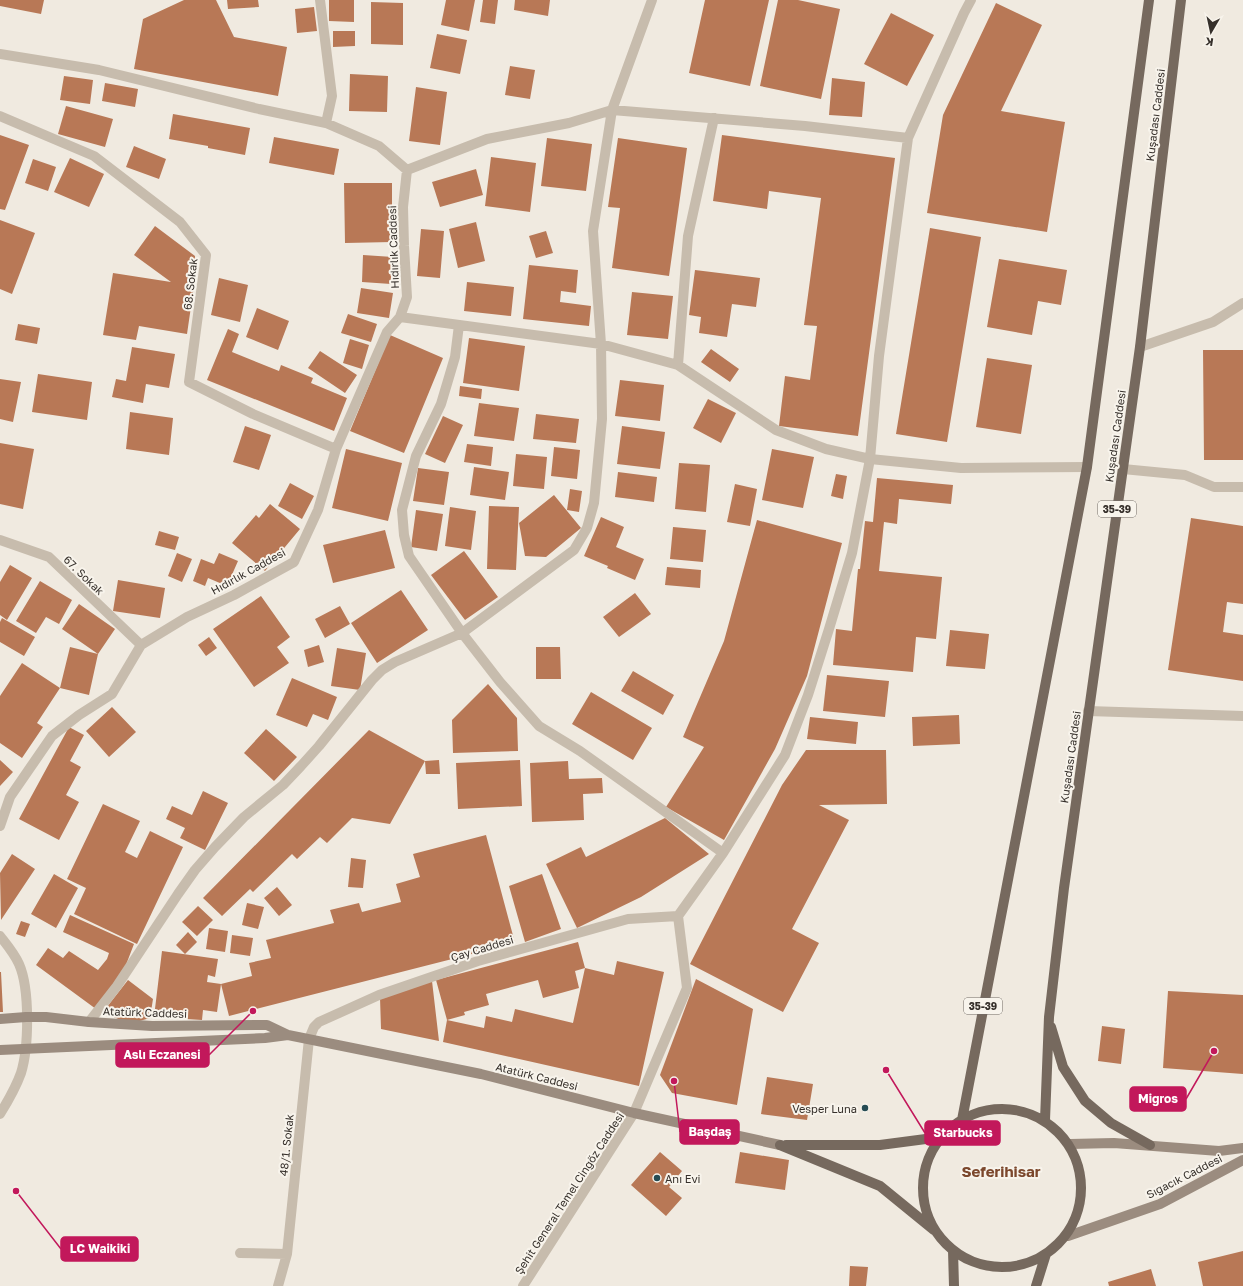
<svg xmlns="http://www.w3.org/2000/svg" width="1243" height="1286" font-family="'Golos Text',sans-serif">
<rect width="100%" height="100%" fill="#f0eae0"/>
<path fill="#b87856" d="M0 0H44L41 14 0 6Z
M184 0H216L234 37 287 47 278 96 134 69 143 19Z
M227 0H258L259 7 228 9Z
M329 0H354V22L329 21Z
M446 0H475L469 31 441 25Z
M483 0H498L495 24 480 22Z
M515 0H550L548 16 514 10Z
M705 0H769L750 86 689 73Z
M778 0H798L840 9 821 99 760 86Z
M371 2 403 3V45L371 44Z
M996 3 1042 25 1001 111 1065 122 1047 232 927 213 943 115Z
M314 7 317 31 297 33 295 9Z
M891 13 934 35 907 86 864 64Z
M333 31H355V46L333 47Z
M437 34 467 40 460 74 430 68Z
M510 66 535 70 530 99 505 95Z
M350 74 388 76 387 112 349 111Z
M64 76 93 80 90 104 60 100Z
M832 78 865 82 862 117 829 115Z
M105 83 138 89 135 107 102 101Z
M416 87 447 92 440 145 409 141Z
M66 106 113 119 105 147 58 134Z
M173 114 250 128 245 155 208 148V146L169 139Z
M0 135 29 145 5 210 0 209Z
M722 135 895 158 858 436 779 426 785 376 810 380 817 326 804 325 821 198 769 191 767 209 713 201Z
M274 137 339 149 334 175 269 163Z
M547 138 592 144 586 191 541 186Z
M618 138 687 148 669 276 612 268 620 208 608 207Z
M134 146 166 159 159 179 126 167Z
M491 157 536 163 530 212 485 206Z
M70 158 104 174 89 207 54 192Z
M33 159 56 167 48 191 25 183Z
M476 169 483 195 440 207 432 182Z
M344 183H392V242L345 243Z
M0 220 35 233 12 294 0 289Z
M476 222 485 261 458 268 449 229Z
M155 226 195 256 194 286 187 334 139 326 136 340 103 335 113 273 171 282 134 255Z
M930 228 981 237 947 442 896 434Z
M421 229 444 231 440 278 417 276Z
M546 231 553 253 536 258 529 236Z
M363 255 393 257 391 284 362 282Z
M999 259 1067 270 1061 305 1038 301 1032 335 987 327Z
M529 265 578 270 576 293 561 291 560 302 591 306 589 326 523 319Z
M695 270 760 278 756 307 732 304 727 337 699 333 701 317 689 315Z
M219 278 248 285 240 322 211 315Z
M467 282 514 287 511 316 464 311Z
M361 288 393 293 389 318 357 313Z
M632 292 673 296 668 339 627 335Z
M257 308 289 321 278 350 246 337Z
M348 314 377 324 371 342 341 333Z
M18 324 40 328 37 344 15 340Z
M228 329 239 334 232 352 279 371 281 365 313 378 311 383 347 398 334 431 207 380Z
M390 335 443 358 404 453 350 431Z
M469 338 525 346 519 391 463 383Z
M350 339 369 345 362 369 343 363Z
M132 347 175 354 169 388 146 384 143 403 112 397 116 379 126 381Z
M711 349 739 369 730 382 701 362Z
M1203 350H1243V460H1204Z
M320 351 357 375 345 393 308 368Z
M987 358 1032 365 1021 434 976 427Z
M38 374 92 382 87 420 32 412Z
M0 379 21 382 13 422 0 419Z
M620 380 664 385 660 421 615 416Z
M460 386 482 389 481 399 459 396Z
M708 399 736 413 721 443 693 428Z
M479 403 519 408 514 441 474 436Z
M130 412 173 418 169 455 126 449Z
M536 414 579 419 576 443 533 439Z
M443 416 463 425 445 463 425 454Z
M245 426 271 435 259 470 233 462Z
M622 426 665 432 660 469 617 464Z
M0 443 34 449 23 509 0 504Z
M467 444 493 447 491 466 464 462Z
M554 447 580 450 577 479 551 476Z
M346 449 402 463 388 521 332 508Z
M772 449 814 457 803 508 762 500Z
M516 454 547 457 544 489 513 486Z
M679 463 710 465 706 512 675 509Z
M474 467 509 472 505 500 470 495Z
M418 468 449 472 444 505 413 501Z
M618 472 657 477 654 502 615 497Z
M836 474 847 476 843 499 831 496Z
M877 478 953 485 951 504 899 499 897 524 884 522 879 571 942 577 936 639 916 637 913 672 833 665 836 629 852 631 858 569H860L865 521 873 522Z
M290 483 314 496 302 519 278 506Z
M735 484 757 489 750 526 727 522Z
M570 489 582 491 579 512 567 510Z
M554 495 581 528 546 557 525 556 519 523Z
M270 504 300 529 265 571 232 543 256 515 259 518Z
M489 506 519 507 516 570 487 569Z
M450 507 476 511 471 550 445 546Z
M416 510 443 514 437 551 411 547Z
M601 517 624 527 616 547 644 559 635 580 607 568 608 566 584 556Z
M1191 518 1243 526V604L1227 602 1223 632 1243 635V681L1168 670Z
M757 520 842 543 807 676 775 749 724 840 666 807 704 747 683 737 724 641Z
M673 527 706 530 703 562 670 559Z
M385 530 395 568 333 583 323 545Z
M159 531 179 537 175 550 155 545Z
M464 551 498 597 465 620 431 575Z
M177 553 192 559 182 582 168 576Z
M219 553 238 561 227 586 208 578 205 586 193 581 201 559 214 564Z
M10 565 32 578 7 620 0 615V582Z
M667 567 701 570 700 588 665 585Z
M118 580 165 588 160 618 113 611Z
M40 581 72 600 59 624 46 617 36 633 16 621Z
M401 590 428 630 377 663 351 623Z
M635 593 651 614 619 637 603 617Z
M261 596 290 637 277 647 289 663 254 687 213 629Z
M79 604 115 629 98 654 89 695 60 688 70 647 98 654 62 629Z
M340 606 350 624 325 638 315 619Z
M2 618 35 637 24 656 0 642V622Z
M950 630 989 634 985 669 946 666Z
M209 637 217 648 206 656 198 645Z
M319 645 324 662 308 667 304 650Z
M536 647H560L561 679H536Z
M337 648 366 653 360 690 331 686Z
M22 663 60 688 37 723 43 727 22 758 0 743V696Z
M633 671 674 695 663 715 621 691Z
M827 675 889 681 885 717 823 711Z
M292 678 337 697 328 720 313 714 307 727 276 715Z
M488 684 517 718 518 751 453 753 452 720Z
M591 692 652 728 633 760 572 724Z
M112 707 136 732 109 757 86 731Z
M959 715 960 744 913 746 912 717Z
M810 717 858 722 856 744 807 739Z
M69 727 84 735 70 761 81 767 66 795 79 802 59 840 19 819Z
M266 729 297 757 274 781 244 753Z
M369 730 425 761 439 760 440 774H426L425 761 390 824 352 818 327 843 320 837 297 859 292 854 253 892 250 889 222 916 203 898Z
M806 750H886L887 804 819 805 849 820 792 929 819 943 783 1012 690 964 782 785Z
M0 760 13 772 0 786Z
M520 760 522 806 458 809 456 763Z
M568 761 569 779 602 778 603 793 583 794 584 820 532 822 530 763Z
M203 791 228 803 205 850 180 838 185 828 166 819 172 806 192 815Z
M103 804 140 821 125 852 137 858 150 831 183 847 137 944 74 914 86 888 67 879Z
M665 818 709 854 641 897 577 928 546 864 581 847 586 857Z
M486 835 515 943 229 1016 221 984 252 976 249 963 271 958 266 940 334 923 330 910 359 903 362 912 401 902 396 884 420 877 413 854Z
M12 854 35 869 1 920 0 873Z
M351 858 366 860 363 888 348 887Z
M54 874 78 888 56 928 31 914Z
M542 874 561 929 525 942 509 886Z
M277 887 292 905 279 916 264 898Z
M247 903 264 907 258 929 242 925Z
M198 906 213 920 197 936 182 922Z
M70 915 134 944 124 970 96 1009 36 965 48 948 63 958 69 951 98 970 107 959 109 953 63 932Z
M21 921 30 924 25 937 16 934Z
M209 928 228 931 225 952 206 949Z
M188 932 197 942 185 954 176 945Z
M232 935 253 938 250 956 230 953Z
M578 942 585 968 575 971 579 988 543 998 538 980 486 994 489 1005 464 1012 465 1015 447 1020 436 980Z
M162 951 218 959 215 977 208 975 207 982 221 984 217 1012 203 1010 202 1020 154 1017Z
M617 961 664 972 639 1086 443 1042 447 1020 484 1028 486 1016 512 1022 515 1009 573 1023 585 968 614 975Z
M0 972H1L3 1012H0Z
M696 979 753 1009 737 1105 672 1093 660 1075Z
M128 980 153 999 150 1018 129 1024 103 1012Z
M432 981 439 1041 381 1029 380 997Z
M1168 991 1243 995V1074L1163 1068Z
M1102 1026 1125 1029 1121 1064 1098 1061Z
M767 1077 813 1084 807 1120 761 1114Z
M660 1152 682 1171 669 1187 682 1198 666 1216 631 1185Z
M740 1152 789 1160 785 1190 735 1183Z
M1243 1251V1286H1203L1198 1262Z
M850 1266 868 1267 866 1286H849Z
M1151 1269 1156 1286H1109L1108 1282Z"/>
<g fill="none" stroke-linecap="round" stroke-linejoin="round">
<path stroke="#c7bcad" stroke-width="10" d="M320 0 332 96 326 123
M0 54 99 70 259 109 326 123 379 146 407 170
M0 116 94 156 180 222 206 255 189 382 253 414 336 449
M407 170 487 139 569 123 612 110 805 126 908 138
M400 317 601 344 678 365 776 430 826 449 870 459 961 468 1087 467
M459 325 455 357 441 404 416 456 402 510 404 535 409 556 462 633 500 682 539 726 580 751 723 853
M1140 347 1213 322 1243 303
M678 365 688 236 714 118
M1123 469 1185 475 1214 487H1243
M0 540 49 557 141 645
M1088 711 1243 716
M0 826 10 797 52 736 79 715 112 694 141 645 187 617 234 595 294 562 318 510 336 449 387 332 400 317 407 297 404 246 403 207 407 170
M0 936C7 945 14 953 19 964 30 989 29 1047 21 1073 16 1087 8 1101 0 1114
M89 1022 117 986 178 894 195 870 215 847 244 817 283 785 301 766 319 746 372 680 382 670 395 662 462 633 574 550 587 528 594 503 602 419 601 344 593 231 612 110 652 0
M240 1253 287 1254 278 1286
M287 1254 309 1039 314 1027 319 1022 379 995 478 961 628 919 678 916
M523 1286 634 1113 687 988 678 916 723 853 785 755 808 695 829 629 852 553 870 459 879 356 908 138 964 13 971 0"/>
<path stroke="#9b8c7f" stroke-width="10" d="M0 1019 26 1017H46L89 1022 152 1026 267 1025 288 1035 481 1074 634 1113 780 1145
M0 1050 265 1038 288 1035
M1070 1144 1114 1143 1219 1151 1243 1148
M1068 1236 1160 1204 1243 1160"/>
<path stroke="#76695e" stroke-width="10" d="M1051 1027 1063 1067 1085 1101 1111 1123 1150 1145
M923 1188a79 79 0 1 1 158 0a79 79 0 1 1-158 0Z
M962 1120 1087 467 1149 0
M1045 1120 1049 1017 1064 888 1140 347 1181 0
M780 1145 880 1186 934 1230
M786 1145H880L941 1137
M953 1250 954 1286
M1036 1286 1046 1254"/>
</g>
<g fill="#254b53" stroke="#f8f4ec" stroke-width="1.5">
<circle cx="865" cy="1108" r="4"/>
<circle cx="657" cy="1178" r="4"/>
</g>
<g text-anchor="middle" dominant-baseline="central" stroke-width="4" stroke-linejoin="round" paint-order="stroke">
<g fill="#f8f4ec" stroke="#706b65" stroke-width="1">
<rect x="1098" y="501" width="38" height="16" rx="3"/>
<rect x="964" y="998" width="38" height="16" rx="3"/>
</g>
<g font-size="10" font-weight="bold" fill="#36302b">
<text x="1117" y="509">35-39</text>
<text x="983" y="1006">35-39</text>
</g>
<g font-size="11" fill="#36302b" stroke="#f8f4ec">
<text transform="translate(1155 115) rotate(-83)">Kuşadası Caddesi</text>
<text transform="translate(393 247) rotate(-92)">Hıdırlık Caddesi</text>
<text transform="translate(190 284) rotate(-83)">68. Sokak</text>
<text transform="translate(1115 436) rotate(-82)">Kuşadası Caddesi</text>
<text transform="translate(248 571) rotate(-29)">Hıdırlık Caddesi</text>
<text transform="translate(84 575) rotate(44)">67. Sokak</text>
<text transform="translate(1070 757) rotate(-82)">Kuşadası Caddesi</text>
<text transform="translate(482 948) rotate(-17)">Çay Caddesi</text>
<text transform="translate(145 1012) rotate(2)">Atatürk Caddesi</text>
<text transform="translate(537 1076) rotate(14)">Atatürk Caddesi</text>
<text transform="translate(286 1145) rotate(-84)">48/1. Sokak</text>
<text transform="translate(1184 1176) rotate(-27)">Sığacık Caddesi</text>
<text transform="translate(569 1193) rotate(-57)">Şehit General Temel Cingöz Caddesi</text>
</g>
<g font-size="11" fill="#36302b" stroke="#f8f4ec" text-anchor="end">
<text x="857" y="1108">Vesper Luna</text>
<text x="665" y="1178" text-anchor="start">Anı Evi</text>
</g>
<g font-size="15" font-weight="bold" fill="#7c482d" stroke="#f8f4ec">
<text x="1001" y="1171">Seferihisar</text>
</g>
</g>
<path fill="none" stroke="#c2185b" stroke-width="1.5" d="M253 1011L209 1055M1214 1051L1186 1099M674 1081L680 1132M886 1070L925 1133M16 1191L61 1249"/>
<g fill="#c2185b" stroke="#f8f4ec" stroke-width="1.5">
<circle cx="253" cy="1011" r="4"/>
<circle cx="1214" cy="1051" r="4"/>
<circle cx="674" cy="1081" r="4"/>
<circle cx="886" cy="1070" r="4"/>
<circle cx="16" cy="1191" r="4"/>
</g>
<g fill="#c2185b" stroke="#c2185b" stroke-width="1.5">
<rect x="116" y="1043" width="93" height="24" rx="4"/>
<rect x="1130" y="1087" width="56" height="24" rx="4"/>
<rect x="680" y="1120" width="59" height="24" rx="4"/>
<rect x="925" y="1121" width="75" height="24" rx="4"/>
<rect x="61" y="1237" width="77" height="24" rx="4"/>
</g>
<g font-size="12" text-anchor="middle" font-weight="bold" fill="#fff">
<text x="162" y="1059">Aslı Eczanesi</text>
<text x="1158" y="1103">Migros</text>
<text x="710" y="1136">Başdaş</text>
<text x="963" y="1137">Starbucks</text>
<text x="100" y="1253">LC Waikiki</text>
</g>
<g transform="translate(1211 32) rotate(189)" stroke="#f8f4ec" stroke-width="3" paint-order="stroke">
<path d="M0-3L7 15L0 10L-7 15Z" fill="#36302b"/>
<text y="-6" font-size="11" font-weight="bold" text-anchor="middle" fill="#36302b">K</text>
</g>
</svg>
